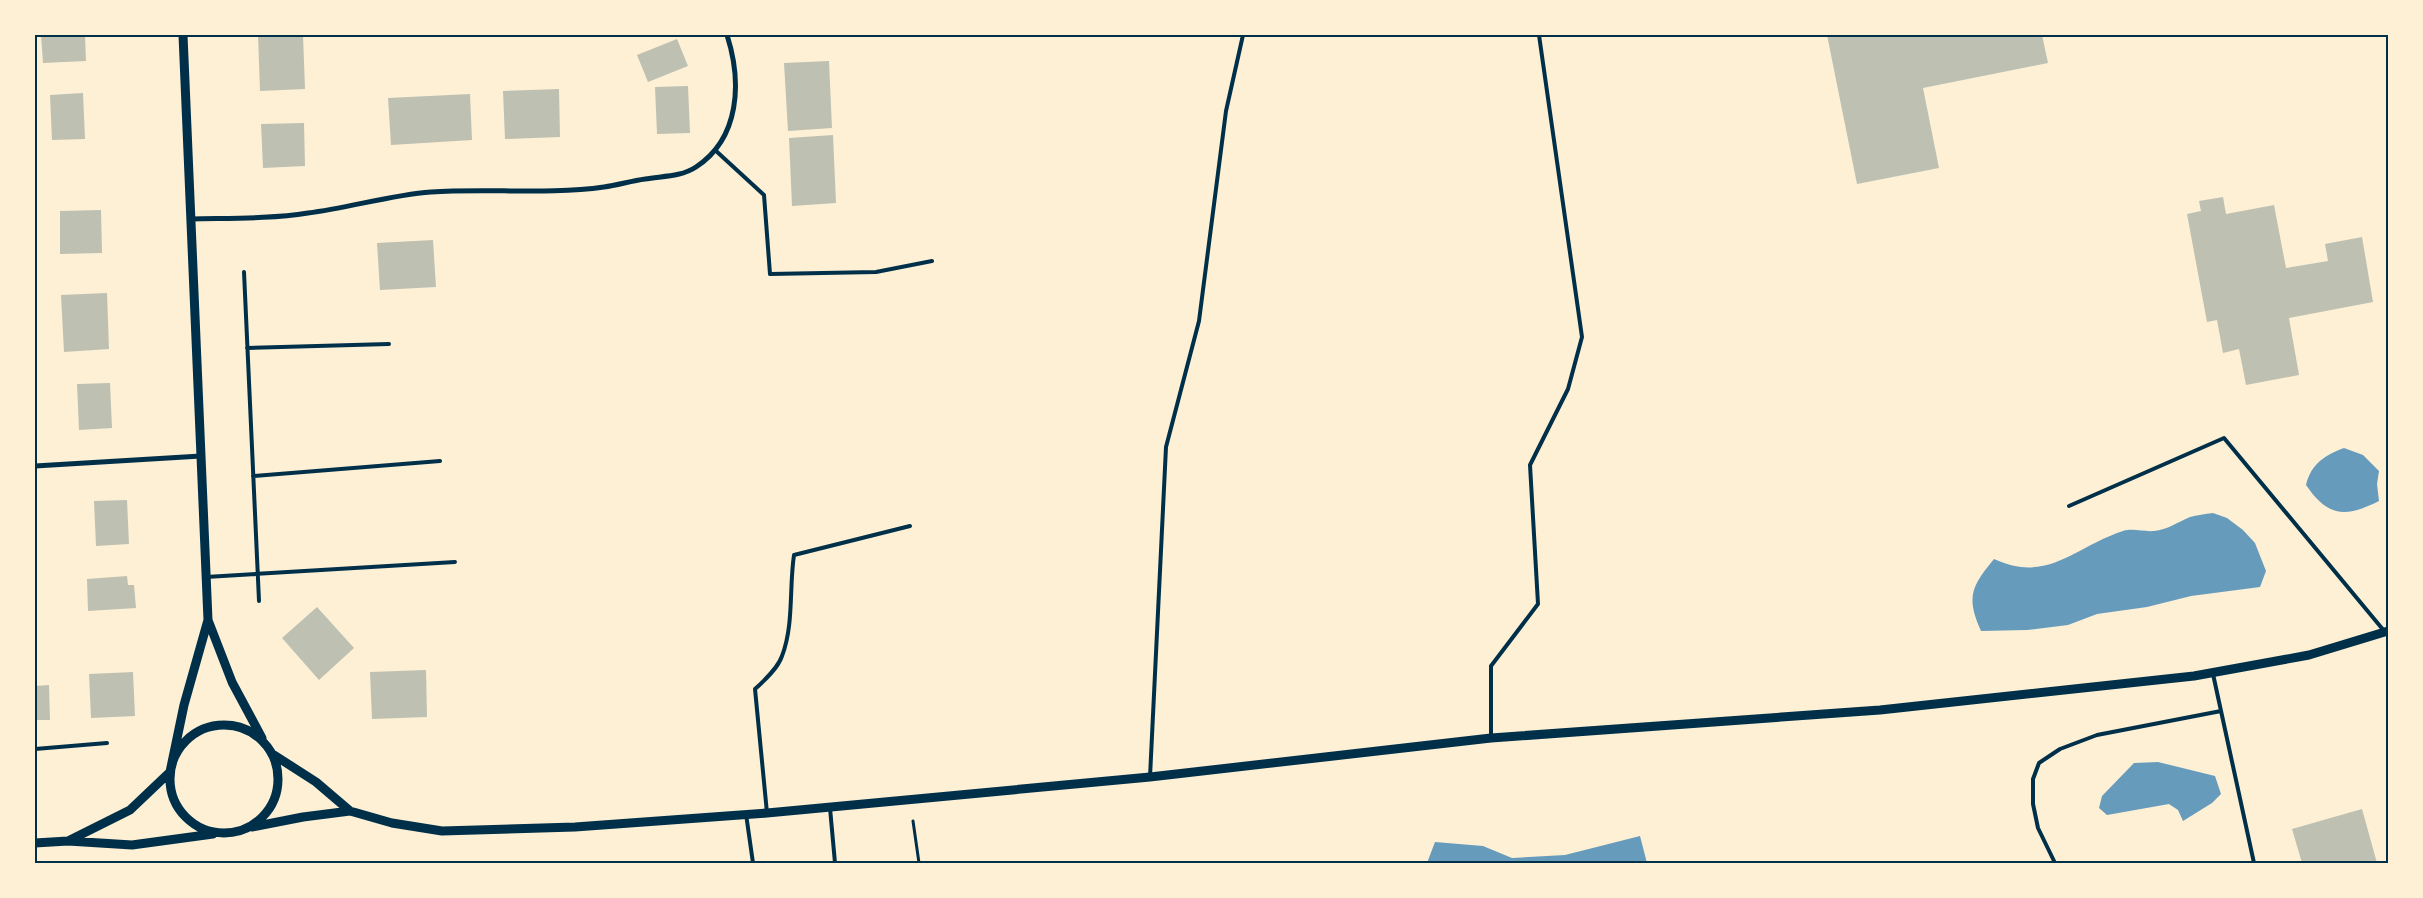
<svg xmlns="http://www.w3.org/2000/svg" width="2423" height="898" font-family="Inter,sans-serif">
<rect width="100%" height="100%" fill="#fdf0d5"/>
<path fill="#669bbc" d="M2344 448 2363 455 2379 471 2377 484 2379 501C2345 518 2328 517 2306 485 2311 464 2325 455 2344 448Z
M2213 513 2227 518 2243 530 2255 543 2266 571 2260 587 2191 596 2147 607 2097 614 2068 625 2027 630 1981 631C1966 597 1971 587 1994 559 2048 584 2074 547 2123 531 2133 528 2144 532 2154 531 2167 530 2178 522 2190 517 2197 515 2205 514 2213 513Z
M2158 762 2215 776 2221 794 2212 803 2183 821 2178 810 2169 804 2107 815 2099 808 2102 796 2134 763Z
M1640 836 1647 863H1427L1435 842 1483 846 1512 858 1565 855Z"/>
<path fill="#bec0b2" d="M41 35H85L86 61 43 63Z
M258 35H303L305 89 260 91Z
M1827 35H2042L2048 63 1923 88 1939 168 1857 184Z
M677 39 688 66 648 82 637 55Z
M829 61 832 128 788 131 784 63Z
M688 86 690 133 657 134 655 87Z
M559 89 560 137 505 139 503 91Z
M83 93 85 139 52 140 50 95Z
M470 94 472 140 391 145 388 98Z
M304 123 305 166 263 168 261 124Z
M833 135 836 203 792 206 789 138Z
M2223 197 2226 214 2274 205 2286 268 2328 261 2325 244 2362 237 2373 302 2289 318 2299 375 2246 385 2239 349 2223 353 2217 320 2207 322 2187 214 2201 211 2199 201Z
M101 210 102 253 60 254V211Z
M433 240 436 287 380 290 377 243Z
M107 293 109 349 64 352 61 295Z
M110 383 112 428 79 430 77 384Z
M127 500 129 544 96 546 94 501Z
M127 576 128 585H134L136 608 88 611 87 579Z
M317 607 354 648 319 680 282 638Z
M426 670 427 717 372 719 370 672Z
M133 672 135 716 91 718 89 674Z
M49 685 50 720H35V686Z
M2362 809 2377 863H2302L2292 829Z"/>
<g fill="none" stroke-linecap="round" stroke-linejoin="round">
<path stroke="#003049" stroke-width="3" d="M913 821 919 863"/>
<path stroke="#003049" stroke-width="4" d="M715 150 764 195 770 274 876 272 932 261
M244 272 259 601
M247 348 389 344
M253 476 440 461
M2069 506 2224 438 2385 632
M206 577 455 562
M2213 674 2254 863
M1491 738V666L1538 604 1530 465 1568 389 1582 337 1539 35
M35 749 107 743
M1150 777 1166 447 1199 321 1226 111 1243 35
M830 808 835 863
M767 813 755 689C765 680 778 668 782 656 794 625 789 588 794 555L910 526
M746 814 753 863
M2055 863 2038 828 2033 804V779L2039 763 2060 749 2097 735 2221 711"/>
<path stroke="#003049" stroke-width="5" d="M191 219C230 218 270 219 308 213 349 208 390 195 431 192 488 188 547 195 604 187 618 185 631 181 645 179 662 176 681 177 696 167 740 138 742 82 727 35
M35 466 201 456"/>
<path stroke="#003049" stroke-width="9" d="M208 620 232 682 262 738
M170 779a54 54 0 1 1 108 0a54 54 0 1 1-108 0Z
M274 755 316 782 350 811 392 823 442 831 575 827 767 813 1150 777 1491 738 1880 710 2194 676 2309 655 2388 631
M252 827 303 817 350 811
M68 841 130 810 170 772 184 705 208 620 183 35
M35 843 68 841 132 845 213 834"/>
</g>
<rect width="2423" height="898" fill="none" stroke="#fdf0d5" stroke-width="72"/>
<rect x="36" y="36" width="2351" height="826" fill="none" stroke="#003049" stroke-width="2"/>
</svg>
